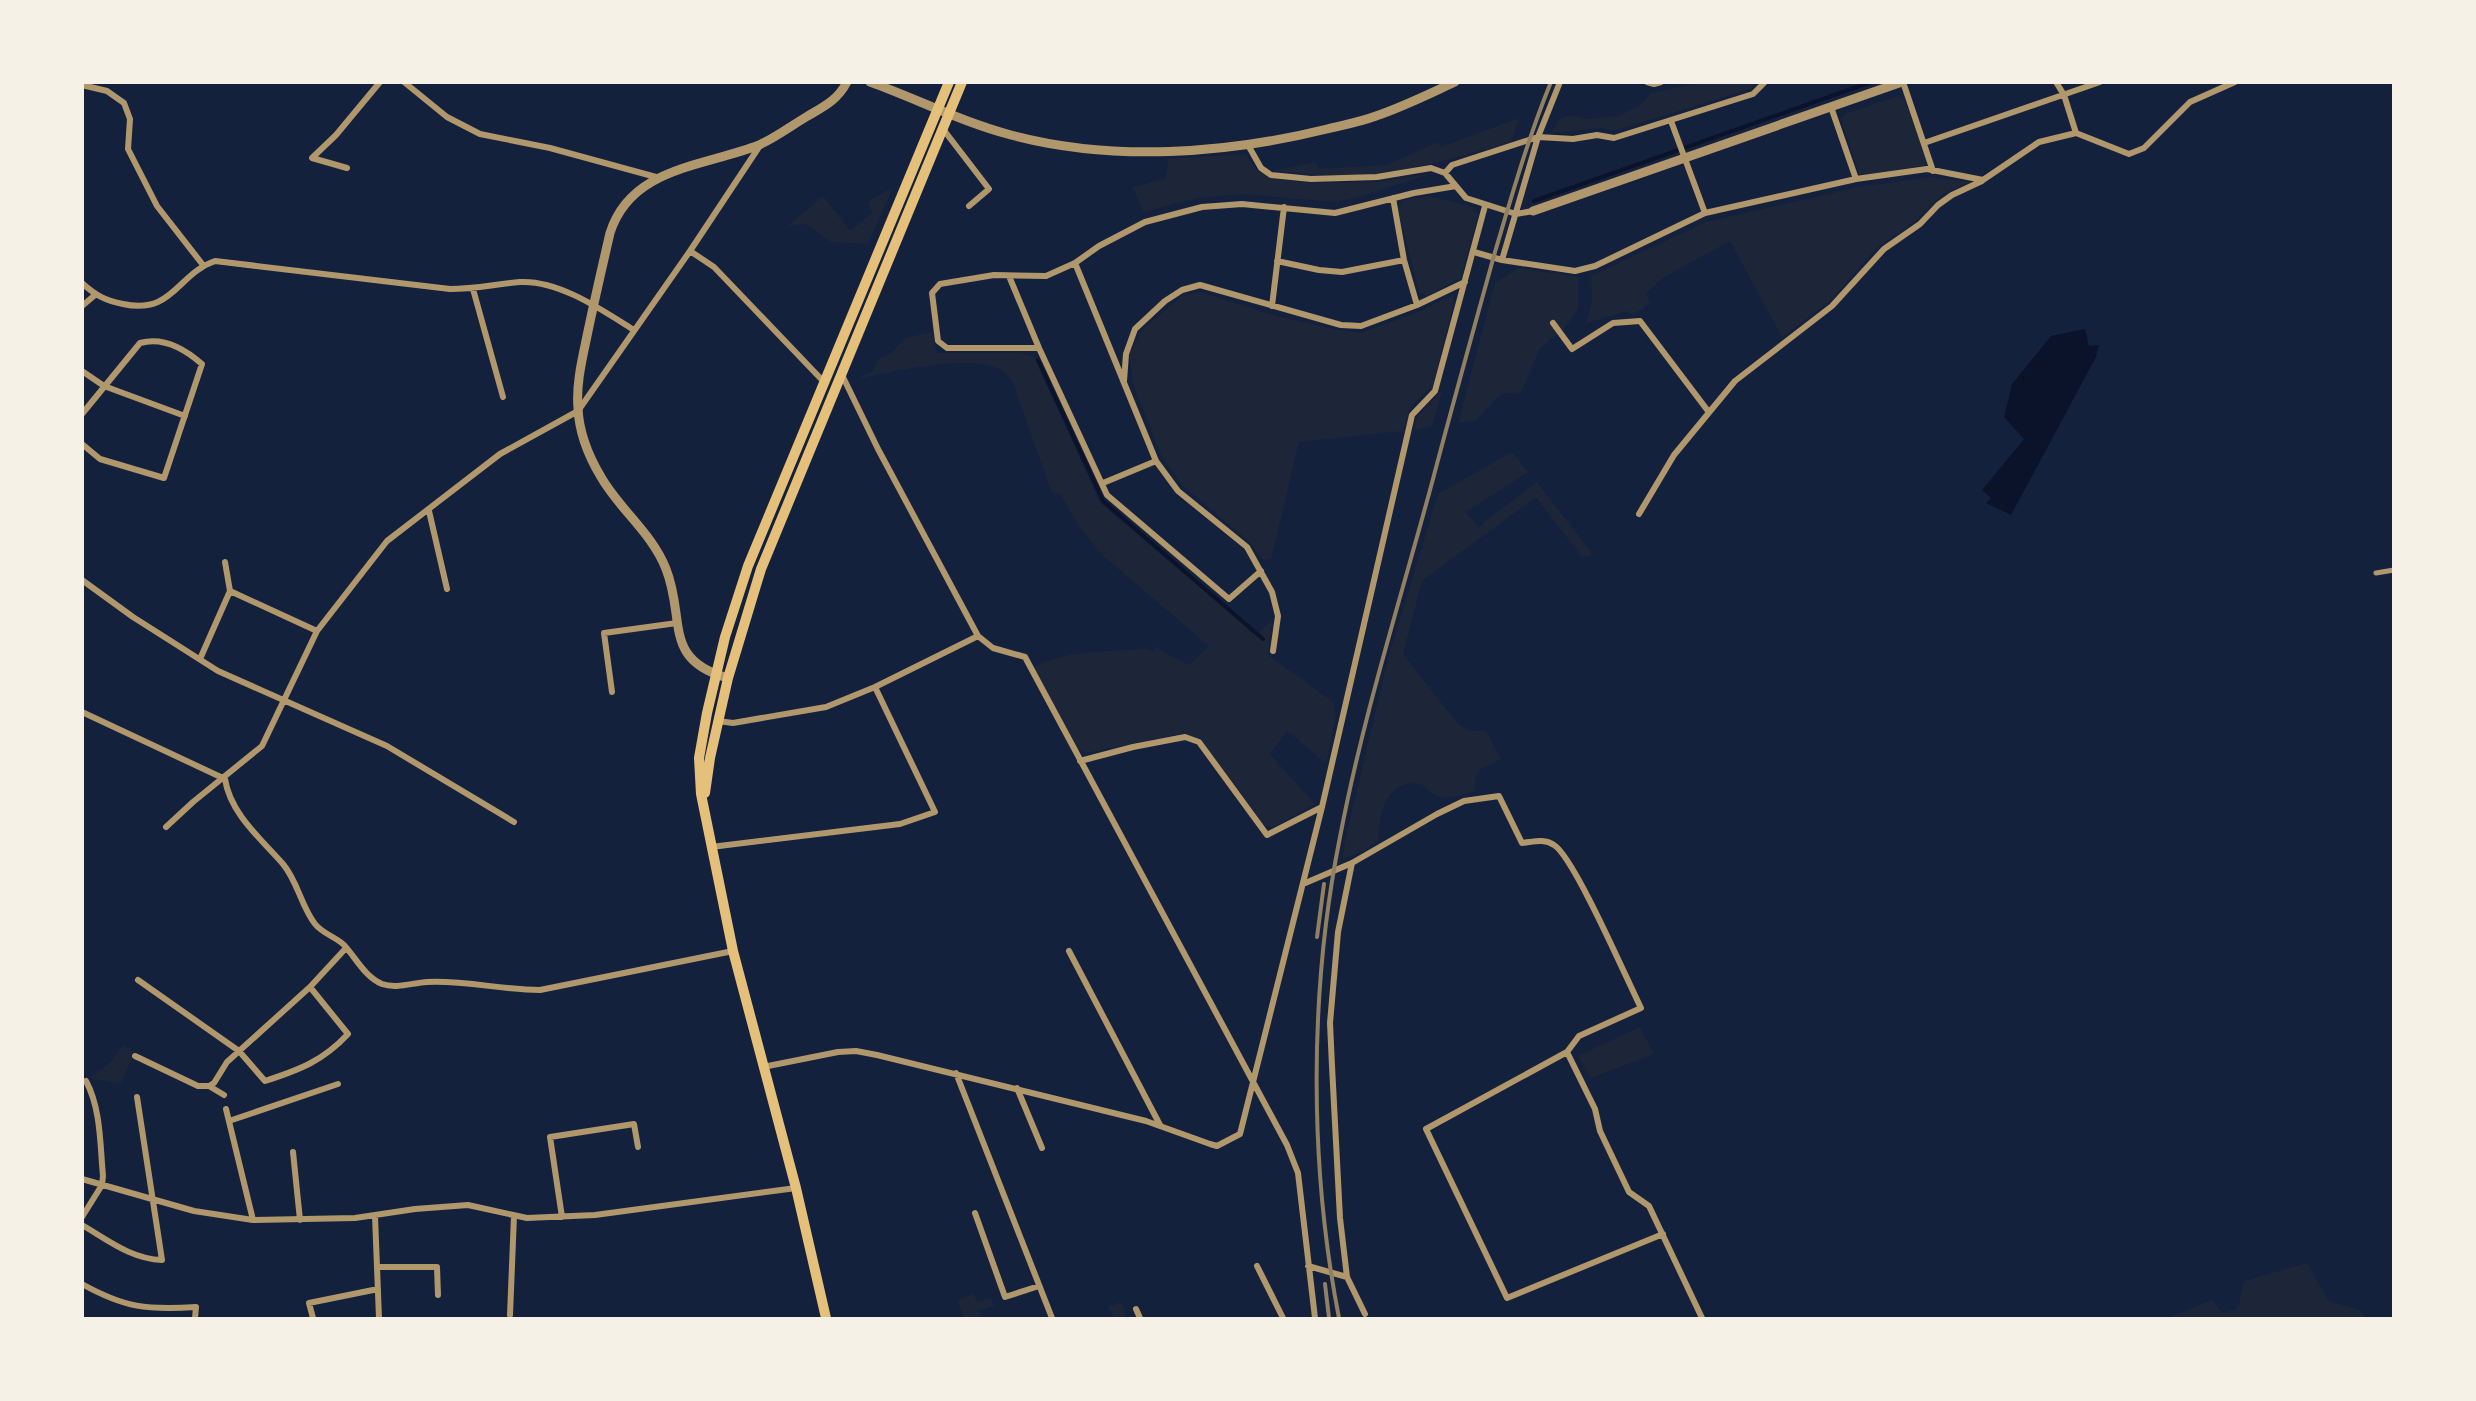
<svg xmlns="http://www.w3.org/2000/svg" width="2476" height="1401" font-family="Raleway,sans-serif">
<rect width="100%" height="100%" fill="#14213d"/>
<path fill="#1d2539" d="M1702 82 1756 83 1750 89 1614 131 1601 128 1551 133 1560 119 1571 115 1585 119 1619 116 1642 104 1651 93Z
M1898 96 1905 100 1928 165 1860 176 1841 119 1845 114Z
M1519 118 1511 142C1468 154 1424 167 1380 174 1345 179 1307 174 1273 171L1316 162 1319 169 1387 165 1438 142 1441 147Z
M1246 154 1257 171 1270 178 1311 183 1378 182 1430 174 1362 196 1336 202 1242 194 1198 198 1143 212 1133 187 1165 179 1169 159Z
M1931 177 1969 182 1944 193 1916 220 1877 248 1829 302 1782 337 1730 241 1664 277 1646 293 1650 303 1633 315 1628 311 1586 323 1592 300 1591 276 1706 222 1859 187Z
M893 187 868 244 831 242 806 224 788 226 823 196 850 231 872 213 868 202Z
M1429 196 1474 207 1478 215 1461 278 1426 296 1419 292 1398 209 1404 200Z
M1518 268 1578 277V309L1564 329 1540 348 1520 394 1502 393 1475 421 1458 423 1495 283Z
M1200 292 1270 314 1338 330 1361 333 1418 312 1453 295 1454 302 1433 384 1410 408 1403 431 1299 442 1271 559 1263 560 1250 542 1181 484 1161 455 1133 384 1130 354 1142 330 1183 295Z
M932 332 937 353H1020L1034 357 1100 503 1257 635 1272 619 1268 655 1333 702 1336 717 1326 763 1287 731 1270 754 1315 804 1274 827 1263 825 1201 739 1184 733 1086 753 1076 748 1034 668C1058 650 1117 651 1147 649L1154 652 1156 646 1167 654 1189 665 1209 646 1102 555 1080 527 1060 494 1051 491 1013 383C1011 380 1008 375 1004 372 977 351 889 372 857 379L873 371 877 360 891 353 905 338Z
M1443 389 1432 426 1414 430 1418 416Z
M1512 452 1528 472 1466 512 1478 527 1537 482 1590 551 1591 555 1586 557 1581 556 1536 497 1422 581 1403 654 1458 724 1470 731H1486L1501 759 1479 770 1475 779V791C1454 798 1438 803 1423 785 1418 784 1412 783 1408 784 1383 788 1379 821 1378 841L1365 850 1343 859 1345 841 1388 659 1438 494Z
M1640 1027 1654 1054 1591 1078 1578 1056Z
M123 1045 135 1053 120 1084 90 1078 111 1062Z
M2307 1263 2329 1301 2360 1310 2364 1318H2168L2212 1300 2222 1313 2238 1309 2244 1281Z
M974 1294 977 1302 991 1298 994 1306 979 1310 982 1318H964L957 1300Z
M1121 1302 1126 1315 1114 1318 1109 1307Z"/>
<path fill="#0b132b" d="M2085 329 2089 346 2099 345 2096 357 2011 515 1986 503 1991 498 1982 490 2024 439 2004 417 2012 384 2051 336Z"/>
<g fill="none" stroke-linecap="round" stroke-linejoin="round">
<path stroke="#0b132b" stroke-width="4" d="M1534 201 1871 82
M1038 360 1103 501 1263 639"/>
<path stroke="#b1986c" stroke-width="5" d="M2376 573 2394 570"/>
<path stroke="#b1986c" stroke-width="6" d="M404 82 447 117 480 134 550 148 656 177
M1647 82 1654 84 1661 82
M1903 82 1933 171
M2056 82 2064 95 2076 133
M82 85 107 91 124 103 130 119 128 149 157 206 203 265
M1831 107 1856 179
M1671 121 1705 213
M943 129 989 189 969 206
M1924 143 2100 82
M1248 145 1261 168 1271 175 1311 179 1377 177 1431 168 1445 173 1466 198 1516 214 1533 211
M347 168 312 158 336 135 380 82
M1445 173 1452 165 1538 137 1573 139 1597 135 1614 138 1753 94 1765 82
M1393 198 1404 260 1417 305
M690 251 714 267 824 382
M1474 252 1502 260 1575 271 1595 266 1705 213 1856 179 1927 169 1983 180 2039 142 2076 133 2129 154 2144 148 2190 102 2235 82
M1502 260 1538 137 1560 82
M1277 261 1319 270 1342 272 1404 260
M1075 263 1156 461 1178 491 1247 547 1272 592 1278 616 1273 651
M1009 276 1039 348 1107 495 1229 599 1261 571
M82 283C95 295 106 301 123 304 173 315 177 274 215 261L450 289C474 289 496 284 520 282 559 280 602 310 634 330
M473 289 503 397
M82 306 95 295
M1272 306 1284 207
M1553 323 1572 349 1613 323 1640 321 1708 411
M1039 348H947L938 341 932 293 940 284 994 275 1046 276 1075 263 1099 246 1145 222 1202 207 1242 204 1335 213 1414 193 1456 186
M82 371 104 386 185 416
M842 375 878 449 978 636 993 648 1025 657 1287 1145 1298 1173 1315 1318
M1124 381 1126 354 1135 329 1165 301 1182 290 1200 285 1341 325 1361 326 1417 305 1465 282
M82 414 140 343C164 336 185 349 202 364L164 478 100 459 82 444
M1103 483 1156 461
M429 511 447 589
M1639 514 1674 455 1735 381 1832 306 1884 249 1920 224 1938 205 1952 195 1982 181
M82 580 133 617 218 671 387 746 514 822
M230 591 317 631
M200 659 230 591 225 562
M612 692 604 633 677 623
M82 712 225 779C230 813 261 839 283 864 298 882 301 906 315 924 323 934 336 937 344 945 356 958 365 977 382 984 396 989 412 983 427 982 465 980 502 990 540 990L733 951
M718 721 733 723 826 707 875 687 978 636
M1080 761 1133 747 1185 737 1199 742 1267 835 1322 807
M166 827 193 802 262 746 317 631 387 541 500 454 578 411 690 251 761 144
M711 847 900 824 935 812 875 687
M1352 863 1338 932 1330 1023 1332 1066 1340 1218 1347 1277 1365 1314
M1303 884 1352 863 1437 814 1464 801 1499 796 1522 843C1533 842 1544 838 1554 845 1574 857 1627 980 1641 1008L1579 1036 1567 1052 1426 1129 1507 1298 1663 1234
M1069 951 1160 1125
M138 980 239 1051 265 1081C299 1070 323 1061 348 1034L310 987
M1567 1052 1595 1109 1600 1131 1629 1192 1649 1206 1702 1318
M135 1056 198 1086H209L214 1083 227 1062 310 987 346 948
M763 1067 838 1052 856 1051 877 1055 1146 1121 1210 1144 1217 1146 1240 1134 1322 807 1412 415 1435 391 1485 206
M956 1073 1052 1318
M209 1086 224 1095
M1017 1088 1042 1148
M226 1109 253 1220
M229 1121 338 1084
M293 1152 300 1220
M82 1179 194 1211 253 1220 355 1218 415 1209 468 1205 527 1218 595 1215 796 1188
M975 1213 1005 1297 1039 1286
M375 1216 379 1318
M82 1217 102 1185 103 1176C100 1144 101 1109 86 1081
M562 1217 550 1137 634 1124 638 1147
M82 1225C108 1240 131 1259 162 1260L137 1097
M1257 1266 1283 1318
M1308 1266 1347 1277
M378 1267H437L438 1295
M82 1284C125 1308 147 1310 196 1307L195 1318
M1136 1309 1140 1318
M510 1315 514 1216
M313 1318 309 1303 378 1289"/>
<path stroke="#b1986c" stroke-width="9" d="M870 82C917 99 962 122 1011 135 1113 162 1226 154 1327 129 1343 125 1360 122 1376 116 1403 107 1429 94 1455 82
M1533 211 1902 82
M728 678C662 660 686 619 666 569 652 533 620 510 601 477 589 457 579 432 578 408 576 384 582 360 587 336 594 302 602 268 610 233 631 167 703 167 759 145 775 138 791 126 806 117 823 107 837 101 847 82"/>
<path stroke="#e5c07b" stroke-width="10" d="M705 793 710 758 728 678 761 569 962 82
M826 1318 796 1188 733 951 701 794 699 758 707 713 725 637 748 566 949 82"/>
<path stroke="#918062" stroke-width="4" d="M1317 937 1324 884
M1325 1284 1329 1318
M1339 1318C1309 1165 1309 991 1340 837 1363 716 1401 598 1433 479 1453 403 1474 328 1495 252 1512 195 1528 138 1551 82"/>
</g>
<rect width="2476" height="1401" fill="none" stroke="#f6f1e7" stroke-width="168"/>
</svg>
